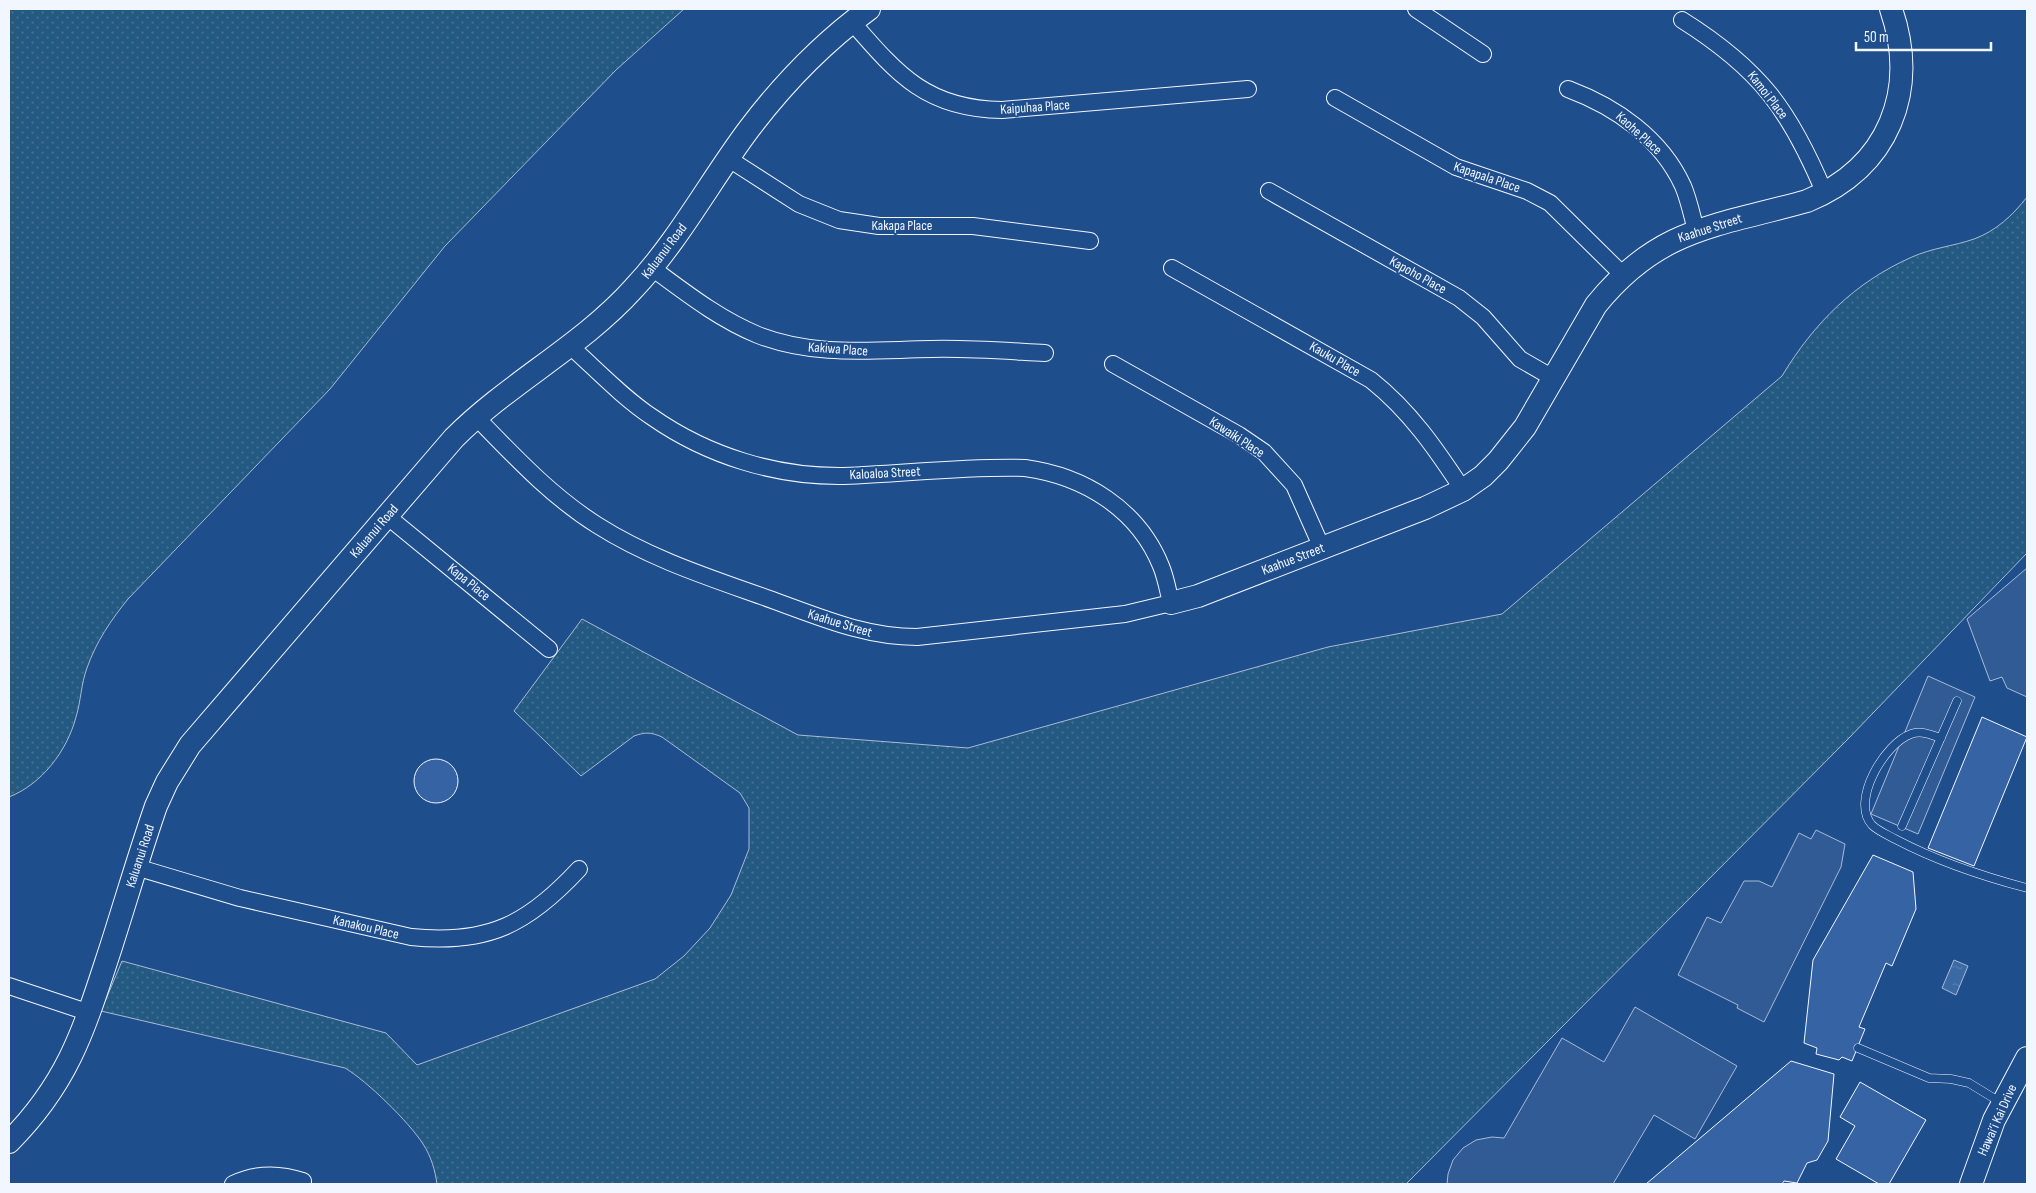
<svg xmlns="http://www.w3.org/2000/svg" width="2036" height="1193" font-family="'Sofia Sans Condensed',sans-serif">
<defs>
<pattern id="grass-dots" width="8" height="8" patternUnits="userSpaceOnUse" patternTransform="scale(1.25)"><rect width="8" height="8" fill="#245a82"/><path d="M2 2h.1M6 6h.1" fill="none" stroke="#447295" stroke-width="1.8" stroke-linecap="round"/></pattern>
<pattern id="water-ripples" width="26" height="14" patternUnits="userSpaceOnUse" patternTransform="scale(1.25)"><rect width="26" height="14" fill="#3b69a3"/><path d="M2 4q2-2 4 0t4 0M15 11q2-2 4 0t4 0" fill="none" stroke="#587fb1"/></pattern>
</defs>
<rect width="100%" height="100%" fill="#1f4e8c"/>
<path fill="url(#grass-dots)" stroke="#a8bbd7" d="M9 9H684L616 70 445 246 330 389 128 599C111 620 96 642 87 668 81 684 81 701 76 717 67 751 42 784 9 797Z
M2027 197V553L1849 738 1406 1184H437C435 1170 431 1156 423 1144 409 1122 367 1081 345 1068L101 1011 122 961 386 1033 417 1065 655 979 684 956 710 928 731 895 749 849V808L740 793 662 737C651 732 645 732 634 736L581 776 514 711 582 619 798 735 968 748 1328 647 1502 614 1782 376C1814 323 1855 282 1912 257 1932 248 1954 246 1974 239 1996 231 2013 215 2027 197Z"/>
<path fill="#305b95" stroke="#a8bbd7" d="M2027 568V697L2007 688 2002 677 1990 681 1967 619Z
M1928 676 1975 697 1918 834 1871 814Z
M1816 830 1845 844 1841 867 1764 1022 1737 1008 1738 1005 1678 975 1707 917 1721 923 1744 881H1759L1772 887 1799 833 1811 839Z
M1635 1007 1737 1066 1695 1139 1654 1115 1613 1184H1447L1448 1174 1453 1160 1463 1148 1476 1140 1492 1137 1504 1138 1562 1038 1604 1062Z"/>
<path fill="url(#water-ripples)" stroke="#a8bbd7" d="M1954 960 1968 966 1956 995 1942 988Z"/>
<path fill="#3563a3" stroke="#f2f6ff" d="M1982 717 2027 737 1974 866 1928 848Z
M414 781a22 22 0 1 1 44 0a22 22 0 1 1-44 0Z
M1873 855 1913 872 1916 909 1892 966 1886 963 1859 1027 1865 1029 1852 1061 1842 1057 1839 1060 1816 1054 1817 1048 1804 1043 1813 960Z
M1791 1061 1834 1074 1828 1141 1817 1160 1807 1163 1797 1183 1784 1181 1782 1184H1646Z
M1860 1082 1926 1120 1889 1184H1879L1836 1159 1855 1126 1840 1117Z"/>
<g fill="none" stroke-linecap="round" stroke-linejoin="round">
<defs>
<path id="lane" d="M1941 738C1931 735 1921 730 1911 734 1885 743 1850 801 1872 825 1878 831 1888 835 1895 839 1937 861 1981 876 2027 888
M1902 826 1957 701
M1858 1048 1929 1078 1951 1079 1969 1083 2000 1102"/>
<path id="street" d="M1416 9 1483 54
M1682 20C1760 69 1790 110 1825 194
M852 22C898 75 927 109 1002 110L1248 89
M1568 89C1616 107 1661 138 1683 186 1689 200 1692 216 1696 230
M1335 98 1456 167 1527 191 1550 203 1623 275
M729 159 799 204 839 220 879 226H973L1090 241
M1269 191 1459 298 1483 317 1520 359 1553 378
M652 268C686 293 719 319 758 335 815 357 871 350 931 349 969 348 1007 351 1045 353
M1172 268 1371 380C1410 411 1436 449 1463 490
M1113 364 1239 435 1264 452 1294 485 1322 548
M476 417C514 456 551 496 597 525 652 560 714 579 775 601 822 618 866 637 917 637L1125 614 1171 603C1168 591 1166 578 1161 566 1138 509 1084 476 1025 468 965 466 904 474 844 476 776 477 708 456 652 417 622 397 596 369 569 345
M387 516 549 649
M136 867 240 898 411 937C488 945 528 924 579 869
M9 986 90 1013
M233 1184C256 1173 279 1173 303 1181"/>
<path id="secondary" d="M1171 603 1198 596 1425 508 1463 490 1483 476 1498 461 1525 427 1596 305C1659 227 1718 226 1807 201 1889 167 1919 91 1891 9
M9 1142C70 1081 85 1026 111 947 126 900 140 852 156 806L167 782 190 745 454 438C510 382 582 346 634 288 679 240 710 181 749 129 783 84 824 42 869 9
M1971 1184 1994 1120 2027 1058"/>
</defs>
<use href="#lane" stroke="#f2f6ff" stroke-width="9"/>
<use href="#street" stroke="#f2f6ff" stroke-width="18"/>
<use href="#secondary" stroke="#f2f6ff" stroke-width="24"/>
<use href="#lane" stroke="#1f4e8c" stroke-width="8"/>
<use href="#street" stroke="#1f4e8c" stroke-width="16"/>
<use href="#secondary" stroke="#1f4e8c" stroke-width="22"/>
</g>
<g text-anchor="middle" dominant-baseline="central" stroke-width="4" stroke-linejoin="round" paint-order="stroke">
<g font-size="14" fill="#f2f6ff" stroke="#1f4e8c">
<text transform="translate(1768 95) rotate(52)">Kamoi Place</text>
<text transform="translate(1035 107) rotate(-4)">Kaipuhaa Place</text>
<text transform="translate(1639 133) rotate(42)">Kaohe Place</text>
<text transform="translate(1487 177) rotate(19)">Kapapala Place</text>
<text x="902" y="225">Kakapa Place</text>
<text transform="translate(1710 228) rotate(-18)">Kaahue Street</text>
<text transform="translate(664 251) rotate(-53)">Kaluanui Road</text>
<text transform="translate(1418 275) rotate(29)">Kapoho Place</text>
<text transform="translate(838 349) rotate(4)">Kakiwa Place</text>
<text transform="translate(1335 359) rotate(30)">Kauku Place</text>
<text transform="translate(1237 437) rotate(33)">Kawaiki Place</text>
<text transform="translate(885 473) rotate(-3)">Kaloaloa Street</text>
<text transform="translate(374 531) rotate(-49)">Kaluanui Road</text>
<text transform="translate(1293 559) rotate(-21)">Kaahue Street</text>
<text transform="translate(469 582) rotate(39)">Kapa Place</text>
<text transform="translate(840 623) rotate(17)">Kaahue Street</text>
<text transform="translate(140 856) rotate(-72)">Kaluanui Road</text>
<text transform="translate(366 927) rotate(13)">Kanakou Place</text>
<text transform="translate(1997 1120) rotate(-66)">Hawai’i Kai Drive</text>
</g>
</g>
<rect width="2036" height="1193" fill="none" stroke="#f2f6ff" stroke-width="20"/>
<path d="M1856 42v8h135v-8" fill="none" stroke="#f2f6ff" stroke-width="2.5"/>
<text x="1864" y="42" font-size="15" fill="#f2f6ff" stroke="#1f4e8c" stroke-width="4" paint-order="stroke">50 m</text>
</svg>
